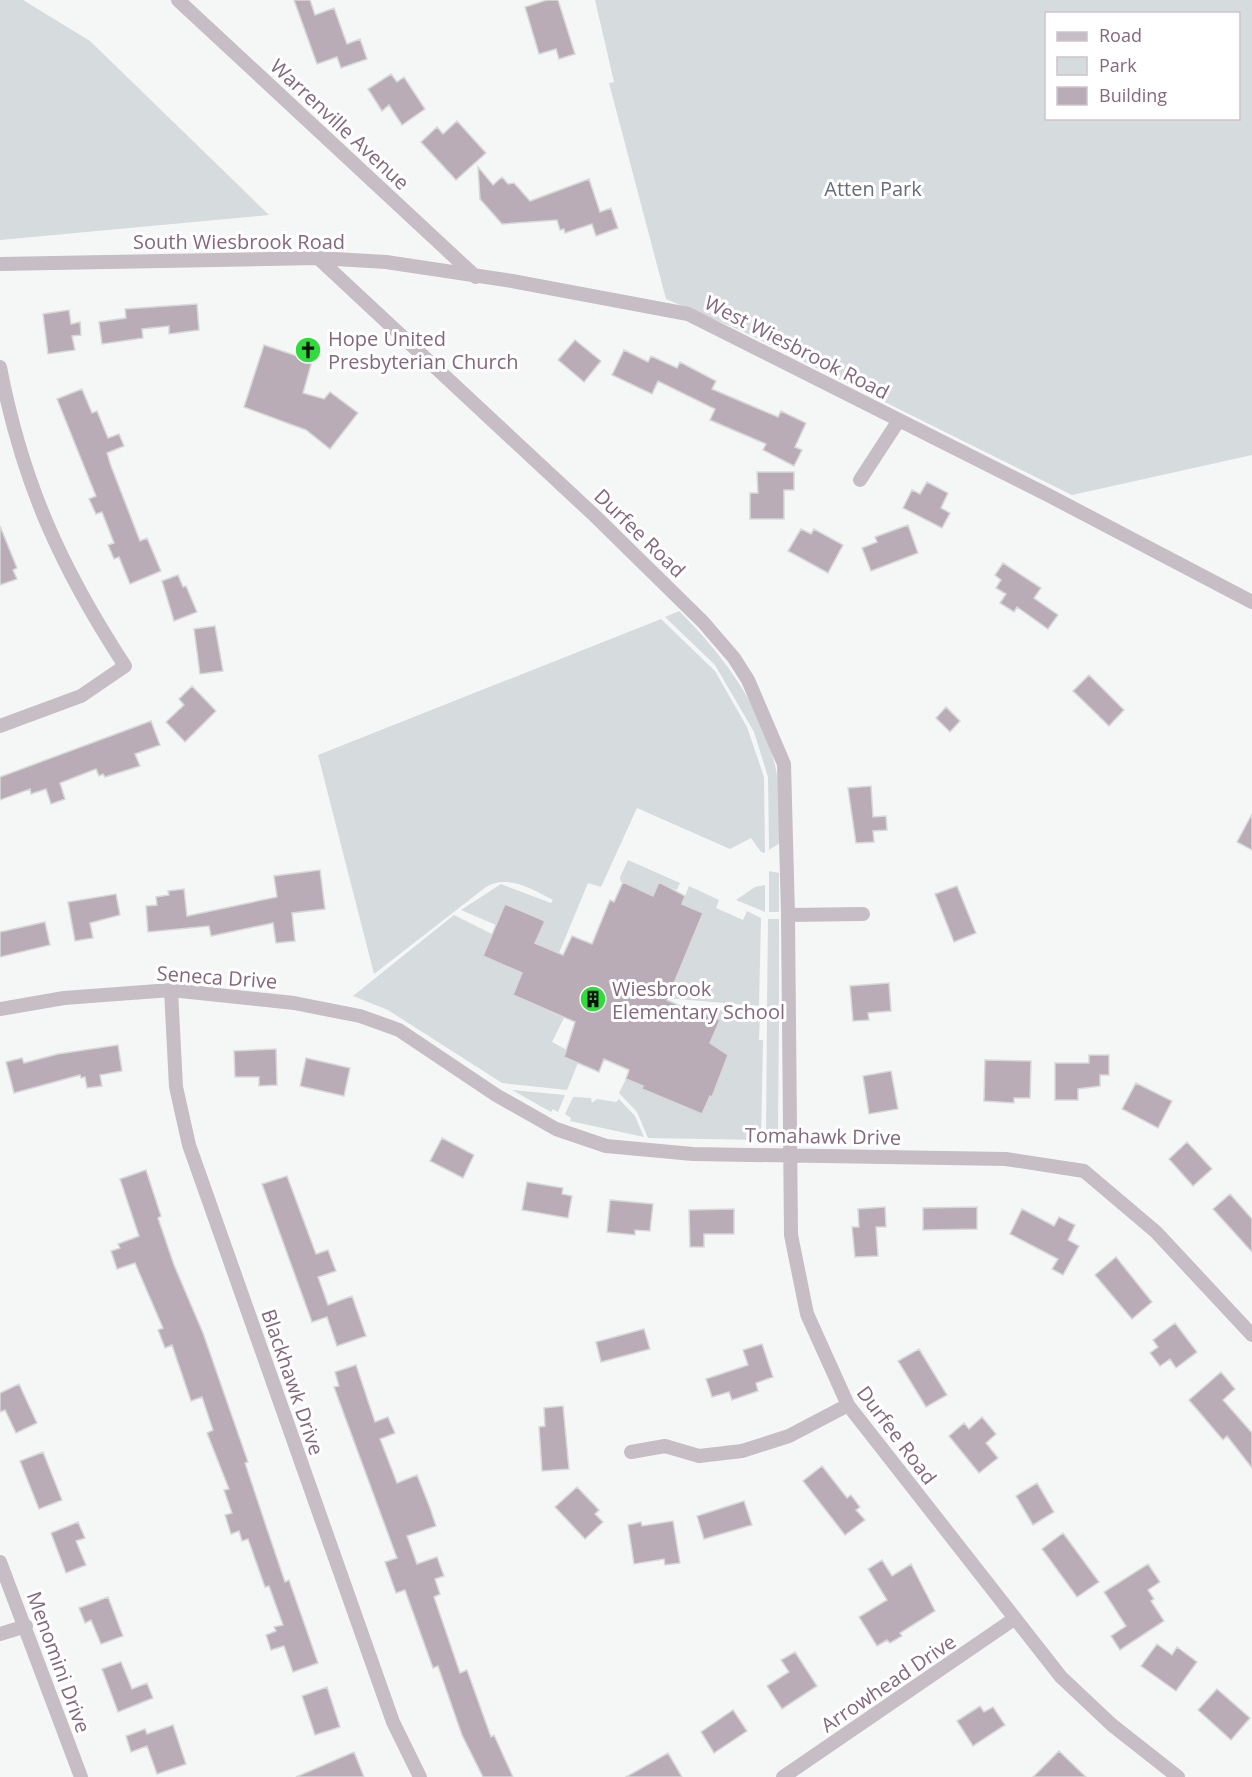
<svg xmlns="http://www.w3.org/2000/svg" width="1252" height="1777" font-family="'Open Sans',sans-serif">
<rect width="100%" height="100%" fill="#f5f7f7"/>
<path fill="#d6dbde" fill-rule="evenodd" d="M0 0H23L90 41 269 215 0 240Z
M595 0H1252V455L1072 495 744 332 666 299 609 83 614 82ZM1046 14H1238V118H1046Z
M679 611C722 653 761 706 775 765 781 790 779 818 780 843L769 850 768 777 754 732 715 665 665 617Z
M661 619 715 671 747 727 764 777 765 853 761 852 751 838 730 849 637 808 601 887 588 883 559 953 535 943 544 920 506 904 496 925 461 910 501 884 551 903 553 900C533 889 507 874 486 887L374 974 318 755Z
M628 860 680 883 677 890 659 883 653 896 621 882 620 877Z
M769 871 779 873V912H769Z
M765 885V912L736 900 755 887Z
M689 886 719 900 716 908 743 920 747 911 761 918 759 1006 666 998 703 914 682 904Z
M454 915 492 934 483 956 522 973 513 995 564 1018 552 1042 567 1050 564 1057 578 1063 567 1090 502 1083 388 1010 353 996Z
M768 919H779V1007H767Z
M679 1005 760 1014 759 1040H763L761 1140 648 1138 637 1112 619 1093 626 1079 643 1086 642 1089 680 1103V1106L702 1113 710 1096 712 1097 728 1055 710 1043 720 1020 695 1008 693 1012Z
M767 1018H779L778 1133 766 1132Z
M512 1090 565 1095 558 1112 553 1109 551 1112Z
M573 1097 591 1098 592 1103 597 1099 616 1102 619 1099 635 1116 644 1137 570 1121 571 1118 565 1114Z"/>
<path fill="#b9acb6" stroke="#d7d9d9" stroke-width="1.5" d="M294 0H310L315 15 334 8 347 44 360 39 367 59 341 68 337 57 317 64Z
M547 0H558L575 54 559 59 556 49 539 54 525 7Z
M391 74 397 82 404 77 425 109 402 125 389 105 382 111 368 89Z
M457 121 486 153 456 180 421 142 437 127 443 134Z
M478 167 493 185 502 177 508 184 514 183 530 201 589 179 600 212 611 208 618 228 596 236 592 224 565 233 564 229 560 230 557 220 502 224 480 199Z
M197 304 199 330 169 334V326L142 329 143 338 102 344 99 322 126 318 125 309Z
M69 310 71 324 80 322 81 335 72 336 75 350 48 354 43 314Z
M575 340 601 361 584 382 558 360Z
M264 345 312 361 303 393 324 399 330 392 358 413 330 449 306 430 244 407Z
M624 350 648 362 651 356 677 368 680 362 716 381 712 389 778 417 781 411 806 423 795 447 802 450 794 466 763 450 766 444 710 420 715 409 658 381 652 394 612 375Z
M82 389 92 413 97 411 108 438 119 434 124 446 107 453 111 466 140 541 147 538 161 571 130 584 119 557 114 559 108 545 114 543 102 512 96 514 89 499 96 496 57 399Z
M757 472H794V490H784V519H750V493H758Z
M927 482 948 493 941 508 950 513 942 528 903 508 912 490 920 494Z
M908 525 918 553 871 571 862 548 877 542 875 537Z
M0 526 17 568 13 570 17 579 0 585Z
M801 529 811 534 814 529 843 545 828 573 788 551Z
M1003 563 1041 588 1034 598 1058 615 1048 629 1017 607 1014 612 1000 603 1006 594 996 588 1001 580 995 575Z
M178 575 183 587 186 586 197 612 174 621 162 581Z
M215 626 223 671 200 674 194 629Z
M1089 675 1124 710 1109 726 1073 691Z
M192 686 216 711 185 742 166 722 184 705 179 699Z
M946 707 960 721 950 732 936 718Z
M151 721 160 745 135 754 140 766 105 777 103 774 99 776 96 769 60 783 65 799 51 804 46 789 31 794 30 789 0 800V777Z
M871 786 873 817 886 816 887 830 873 831 874 842 856 843 848 788Z
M1252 814V850L1237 842Z
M320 870 325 909 292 913 295 941 276 943 273 923 211 936 209 926 148 932 146 906 157 905 156 897 169 895 168 891 184 889 187 916 277 897 274 876Z
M623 882 653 896 659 882 685 896 682 904 703 913 667 1000 693 1012 694 1008 720 1020 710 1043 728 1055 712 1097 710 1096 702 1114 642 1089 643 1086 626 1079 629 1070 604 1059 599 1072 564 1057 575 1022 513 995 522 973 483 956 505 904 545 921 535 943 563 955 572 936 592 944 610 900 614 902Z
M957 886 976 933 954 942 935 894Z
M116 894 120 915 90 923 93 938 75 941 68 902Z
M45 922 50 945 0 957V932Z
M889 983 891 1011 868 1013 869 1020 853 1021 850 986Z
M118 1045 122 1071 100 1075 102 1086 87 1088 85 1077 81 1078 80 1075 14 1093 6 1062 22 1058 24 1063 58 1054Z
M276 1049 277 1085 259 1086V1077H235L234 1051Z
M1089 1055H1109V1075H1100V1086L1078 1089V1100H1055V1063H1089Z
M306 1058 350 1068 344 1096 300 1086Z
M985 1060 1031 1061 1030 1098H1014V1103L984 1101Z
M891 1071 898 1109 869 1114 863 1076Z
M1136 1083 1172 1101 1158 1128 1122 1109Z
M442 1138 474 1155 463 1178 430 1161Z
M1187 1142 1212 1169 1193 1186 1169 1159Z
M146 1170 161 1216 158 1218 174 1265 203 1333 248 1462 245 1463 268 1532 285 1582 289 1580 318 1663 293 1672 284 1646 271 1650 266 1635 276 1631 274 1627 283 1625 269 1586 265 1587 248 1539 242 1541 239 1531 231 1534 225 1515 232 1513 224 1490 229 1489 207 1433 213 1430 202 1397 191 1401 172 1345 165 1348 158 1330 163 1328 135 1263 117 1269 111 1251 120 1248 118 1244 139 1236 120 1179Z
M287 1176 316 1254 328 1250 336 1271 318 1277 328 1305 352 1296 366 1336 337 1346 327 1317 312 1322 262 1184Z
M527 1182 563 1188 562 1194 572 1196 568 1218 522 1210Z
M1230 1194 1252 1219V1252L1213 1209Z
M610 1200 653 1204 650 1231 635 1230V1235L607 1232Z
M885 1207 886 1227H876L878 1256 855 1257 852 1227H859L858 1209Z
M977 1207V1229L923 1230V1208Z
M734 1209V1234H704V1247H690L689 1210Z
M1022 1209 1054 1226 1059 1217 1075 1225 1068 1240 1079 1246 1063 1275 1052 1269 1058 1259 1010 1234Z
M1116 1257 1152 1302 1132 1319 1095 1275Z
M1175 1323 1197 1352 1176 1368 1170 1359 1160 1366 1150 1353 1158 1347 1153 1340Z
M644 1329 650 1349 601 1362 596 1342Z
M762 1344 773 1377 756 1383 758 1391 732 1400 729 1392 712 1397 706 1379 748 1365 743 1350Z
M919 1349 947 1395 926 1407 898 1361Z
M356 1365 375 1422 388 1417 395 1433 380 1439 397 1483 417 1475 430 1508 436 1526 407 1536 417 1564 437 1557 444 1576 435 1579 440 1594 434 1597 460 1673 467 1670 491 1737 494 1735 513 1777H483L462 1735 438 1666 433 1668 405 1590 396 1593 385 1562 397 1558 334 1387 339 1386 335 1372Z
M1221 1372 1235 1389 1223 1400 1252 1433V1468L1227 1436 1223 1440 1189 1400Z
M19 1384 37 1423 16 1433 5 1410 0 1412V1393Z
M563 1406 569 1469 542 1471 539 1427 545 1426 544 1408Z
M982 1417 996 1434 986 1443 998 1458 979 1473 949 1436 964 1423 969 1429Z
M43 1452 62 1500 39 1509 20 1461Z
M822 1466 847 1498 851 1495 860 1507 856 1510 865 1520 845 1535 803 1481Z
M1037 1483 1054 1512 1033 1525 1016 1496Z
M577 1487 599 1510 595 1514 603 1522 585 1539 555 1507Z
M744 1501 752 1525 704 1539 697 1516Z
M673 1521 680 1563 665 1565 664 1559 634 1564 628 1525 641 1522 642 1526Z
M78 1522 85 1538 76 1541 86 1565 66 1573 51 1533Z
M1063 1533 1099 1582 1077 1597 1042 1549Z
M882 1560 892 1576 911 1564 935 1611 900 1633 902 1636 890 1643 887 1640 877 1646 859 1617 887 1600 868 1569Z
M1148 1564 1160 1582 1148 1590 1154 1599 1151 1601 1164 1621 1120 1650 1111 1636 1126 1626 1104 1592Z
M108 1597 123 1636 101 1644 91 1620 85 1623 79 1608Z
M1157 1644 1172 1655 1177 1647 1197 1662 1176 1691 1141 1666Z
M795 1652 817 1686 782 1709 767 1686 789 1672 781 1660Z
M121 1662 132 1689 147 1683 153 1698 118 1712 102 1669Z
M327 1687 340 1727 315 1735 302 1696Z
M1217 1689 1250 1718 1231 1740 1198 1710Z
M980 1706 984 1712 993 1707 1005 1725 973 1746 957 1721Z
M733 1710 747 1731 714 1753 701 1732Z
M173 1725 186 1764 157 1774 147 1746 131 1752 126 1736 145 1729 147 1734Z
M1059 1751 1086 1777H1033Z
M354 1752 364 1777H296Z
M668 1753 682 1777H626Z"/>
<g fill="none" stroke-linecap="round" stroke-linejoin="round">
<path stroke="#c6bec4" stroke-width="14" d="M178 0 476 277
M318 258 595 516 703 622 734 658 748 680 784 764 788 915 791 1235 807 1314 848 1405 1061 1677 1112 1725 1178 1777
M0 264 318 258 386 262 512 281 688 314 1048 495 1252 602
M0 367C22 482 61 568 125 666L81 696 0 726
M860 480 899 420
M788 915 863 914
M171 990 176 1087 189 1145 393 1722 420 1777
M0 1009 64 998 171 990 294 1003 360 1016 399 1030 496 1095 556 1129 606 1146 693 1154 1006 1159 1084 1171 1156 1232 1252 1335
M631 1452 665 1446 699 1456 742 1451 789 1436 848 1405
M0 1562 81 1777
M0 1634 26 1626
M783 1777 1014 1619"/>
</g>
<defs>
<symbol id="church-disc" viewBox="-11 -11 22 22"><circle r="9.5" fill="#30dc3c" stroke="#fff"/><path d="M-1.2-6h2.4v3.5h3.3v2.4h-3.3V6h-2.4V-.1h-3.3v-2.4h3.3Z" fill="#111"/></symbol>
<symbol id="building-disc" viewBox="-11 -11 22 22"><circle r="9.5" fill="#30dc3c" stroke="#fff"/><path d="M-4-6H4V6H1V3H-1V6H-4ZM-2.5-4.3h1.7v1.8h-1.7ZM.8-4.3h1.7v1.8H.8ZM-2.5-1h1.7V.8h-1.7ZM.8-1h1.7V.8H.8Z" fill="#111"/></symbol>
</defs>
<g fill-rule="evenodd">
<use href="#church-disc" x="293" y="335" width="30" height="30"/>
<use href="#building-disc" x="578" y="984" width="30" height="30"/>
</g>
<g text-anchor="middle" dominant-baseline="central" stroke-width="6" stroke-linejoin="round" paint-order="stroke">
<g font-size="20" fill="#84687c" stroke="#fff">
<text transform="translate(340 124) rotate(43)">Warrenville Avenue</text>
<text x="239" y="241">South Wiesbrook Road</text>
<text transform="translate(797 347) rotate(27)">West Wiesbrook Road</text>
<text transform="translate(640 533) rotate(44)">Durfee Road</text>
<text transform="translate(217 977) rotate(4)">Seneca Drive</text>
<text transform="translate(823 1136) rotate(1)">Tomahawk Drive</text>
<text transform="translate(293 1382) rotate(71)">Blackhawk Drive</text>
<text transform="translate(897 1435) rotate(53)">Durfee Road</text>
<text transform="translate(59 1662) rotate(70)">Menomini Drive</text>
<text transform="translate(888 1683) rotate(-34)">Arrowhead Drive</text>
</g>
<g font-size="20" fill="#666e7c" stroke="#fff">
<text x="873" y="188">Atten Park</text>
</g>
<g font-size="20" fill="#84687c" stroke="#fff" text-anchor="start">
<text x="328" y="338">Hope United<tspan x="328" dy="23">Presbyterian Church</tspan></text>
<text x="612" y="988">Wiesbrook<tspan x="612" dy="23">Elementary School</tspan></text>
</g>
</g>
<rect x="1045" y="12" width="195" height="108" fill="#ffffff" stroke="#cec3cb" stroke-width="1.5"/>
<rect x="1057" y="32" width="30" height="9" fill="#c6bec4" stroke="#cec3cb" stroke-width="1.5"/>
<text x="1099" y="42" font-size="18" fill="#84687c">Road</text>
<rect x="1057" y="57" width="30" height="18" fill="#d6dbde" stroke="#cec3cb" stroke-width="1.5"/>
<text x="1099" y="72" font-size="18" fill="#84687c">Park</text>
<rect x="1057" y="87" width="30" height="18" fill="#b9acb6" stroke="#cec3cb" stroke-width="1.5"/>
<text x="1099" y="102" font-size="18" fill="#84687c">Building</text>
</svg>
